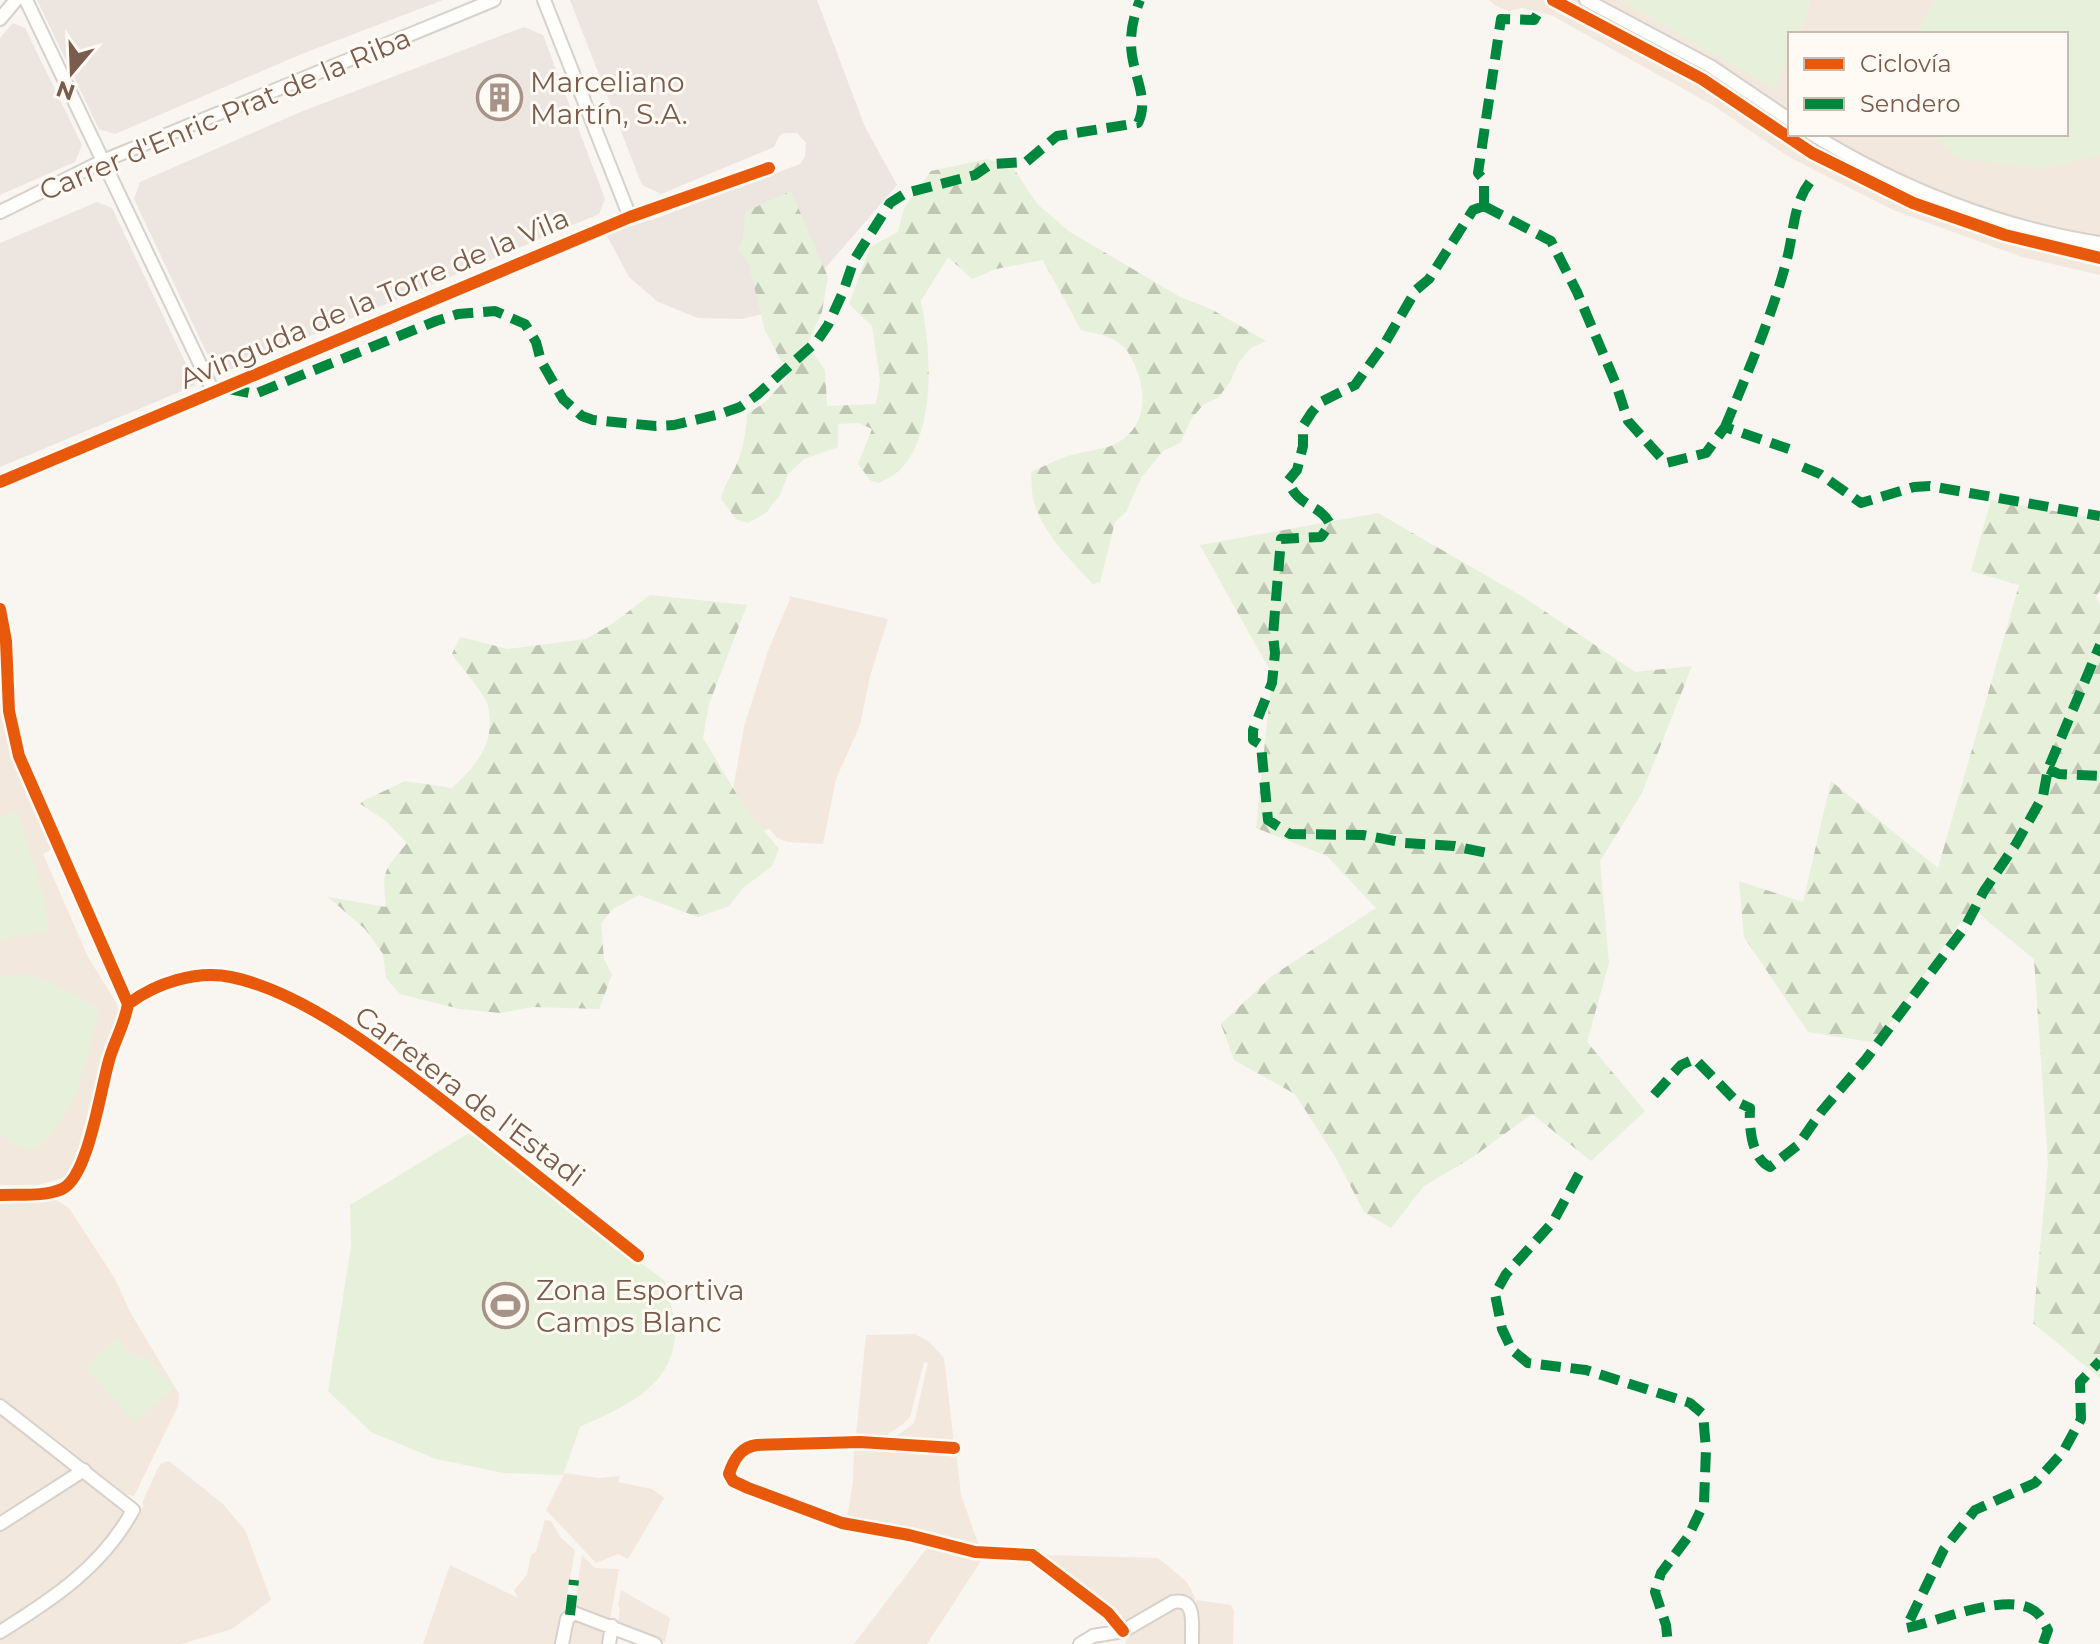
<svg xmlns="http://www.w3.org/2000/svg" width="2100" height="1644" font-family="Montserrat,sans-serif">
<defs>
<pattern id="forest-firs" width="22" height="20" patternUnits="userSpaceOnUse" patternTransform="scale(2)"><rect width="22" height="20" fill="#e7f0db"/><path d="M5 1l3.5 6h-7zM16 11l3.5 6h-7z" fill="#c0c6b4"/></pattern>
</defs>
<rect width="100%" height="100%" fill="#f9f5f0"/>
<path fill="#f2e8de" d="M1489 0H1620L1775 88 1790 53V134H2066V34H1798L1808 11 1809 0H2100V275L2022 257 1893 210 1789 157 1714 106 1551 15 1522 8 1509 11 1496 6Z
M789 596 888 619 870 676 860 725 836 779 823 844 788 842 777 838 770 829 755 832 729 812 744 727 768 651 790 599Z
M0 660 2 710 9 745 52 849 43 854 88 957 116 1002 118 1010 74 1163 63 1178 37 1185H0Z
M55 1199 69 1208 115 1279 130 1312 179 1394 178 1406 134 1496 125 1494 0 1402V1204Z
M915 1334 928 1341 944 1358 954 1444 893 1439 914 1423 928 1363 924 1362 910 1417 903 1424 885 1436 856 1435 866 1335Z
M0 1413 74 1472 0 1518Z
M854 1447 956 1450 961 1495 979 1546 918 1531 847 1519 853 1481Z
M169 1461 223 1504 245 1530 271 1600 232 1629 181 1644H0V1639L5 1635 38 1615 81 1582 113 1551 144 1505 142 1503 158 1468 161 1463Z
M565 1473 599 1478 620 1476 618 1482 652 1489 664 1498 628 1559 618 1554 596 1563 546 1510Z
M82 1477 124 1508 126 1514 103 1544 76 1571 30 1607 0 1624V1527Z
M545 1520 551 1521 561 1538 575 1550 558 1644H423L450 1565 518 1598 514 1590 527 1575 531 1555 536 1552Z
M930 1544 981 1561 927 1644H854Z
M582 1555 595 1568 619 1569 610 1620 574 1606Z
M1044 1555 1158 1558 1187 1582 1196 1600 1231 1605 1234 1611 1233 1644H1196V1600L1182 1594 1172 1596 1120 1624 1042 1556Z
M621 1590 670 1618 665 1642 618 1623 620 1609 618 1605Z
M1178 1607 1186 1611V1644H1125L1129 1635Z
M576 1619 608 1631 606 1644H567L571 1623Z"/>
<path fill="#ede5e0" d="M37 0H443L304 53 115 134 99 129Z
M570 0H817L865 127 897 185 808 288 763 314 742 319 698 318 658 302 629 277 606 234 660 217 800 164 805 157 806 143 797 133H784L779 136 774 147 661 194 642 185Z
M13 23 25 28 82 145 75 162 0 195V38Z
M524 27 543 35 605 199 599 214 230 370 212 364 134 199 140 182 303 111Z
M97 202 112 208 196 385 0 467V243Z"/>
<path fill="#e7f0db" d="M1620 0H1809L1808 11 1798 34H1790V53L1775 89Z
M1935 0H2100V155L2041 169 1957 158 1932 134H2066V34H1917Z
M17 811 43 893 48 926 45 932 0 940V817Z
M17 974C48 977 72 994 99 1009 93 1034 87 1061 79 1086 75 1100 46 1148 33 1149 21 1151 9 1140 0 1134V976Z
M469 1133 665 1281C668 1297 675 1315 675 1331 675 1387 623 1407 580 1427L563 1475 504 1473 436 1459 371 1432 328 1391 351 1247 350 1205Z
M117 1338 137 1359 143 1354 174 1387 136 1422 85 1368Z"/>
<path fill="url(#forest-firs)" d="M987 159 1012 166 1037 204 1070 232 1180 297 1211 309 1266 341 1251 348 1239 362 1230 382 1218 398 1204 404 1192 418 1180 443 1163 451 1141 478 1126 512 1115 522 1100 582 1093 584C1071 560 1045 536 1035 505 1031 495 1032 483 1031 472 1042 467 1054 461 1065 457 1079 452 1094 451 1108 447 1140 435 1148 407 1139 376 1127 340 1116 338 1081 330L1043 260 996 269 972 279 948 257 921 301C931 348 937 432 900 470 895 475 886 479 879 483L871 481 858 464 872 429 859 423 838 424V447L804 459 788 474 780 495 766 513 748 523 736 519 721 499C724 486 729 479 735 468 743 452 746 432 747 414L764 403 789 376 765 330 748 262 738 251 743 237 745 212 791 191 828 277 822 312 807 345 825 370 827 406 876 404 880 380 872 326 849 304 870 247 898 232 904 208 931 171Z
M1991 500 2100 519V590L2096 597 2100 605V1378L2033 1323 2048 1163 2034 959 1971 907 1877 1043 1808 1032 1744 937 1739 881 1803 902 1831 781 1938 868 2019 585 1971 571Z
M1378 513 1525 598 1635 672 1692 666 1642 793 1600 861 1609 963 1587 1042 1645 1111 1591 1161 1532 1114 1473 1157 1424 1186 1391 1228 1364 1212 1336 1158 1295 1094 1234 1060 1221 1024 1272 976 1376 908 1327 856 1256 828 1272 674 1200 545Z
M650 595 747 605 709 704 703 738 745 808 779 849 772 866 743 888 729 906 698 917 639 895 613 909 601 923 604 959 612 975 599 1009 533 1007 500 1013 460 1009 400 994 386 978 383 954 365 929 328 897 386 907C382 869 384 871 407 843L386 821 359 803 405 781 452 788C477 765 496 743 488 706 484 692 461 667 452 654L460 637 508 649 586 639 612 624Z"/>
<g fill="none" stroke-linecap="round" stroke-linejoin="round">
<defs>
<path id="minor" d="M26 0 213 391
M544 0 630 217
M1553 0 1702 79 1812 153 1913 203 2005 235 2100 258
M1586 0 1710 66 1790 120
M0 19 16 0
M1812 134C1898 187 2000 228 2100 243
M0 212 103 161 494 0
M0 482 630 217 769 168
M0 609 6 641 9 711 19 756 128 1004C125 1023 116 1038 110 1057 101 1085 89 1177 62 1189 44 1197 19 1194 0 1195
M128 1004C156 983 196 970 231 977 313 994 407 1073 472 1124 528 1168 583 1212 638 1256
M0 1406 133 1510C103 1566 53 1599 0 1632
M954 1448 860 1442 757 1445C741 1447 734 1459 729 1474L733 1481 748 1488 842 1523 909 1535 975 1552 1032 1555 1108 1613 1123 1631
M0 1524 84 1470
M562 1644 567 1619 574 1613 655 1644
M609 1644 612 1626
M1080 1644 1093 1636 1123 1631 1173 1602C1198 1597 1191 1627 1192 1644"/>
</defs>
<use href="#minor" stroke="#d7d1cb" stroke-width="16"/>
<use href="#minor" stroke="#fefefd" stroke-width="12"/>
<path stroke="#00873e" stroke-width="10" stroke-dasharray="20 10" stroke-linecap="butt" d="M1484 206 1473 210 1429 279 1416 290 1385 343 1355 385 1321 402 1312 412 1303 426V446L1297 470 1288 481C1299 509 1320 503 1330 524L1321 537 1281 539 1273 635 1275 653 1272 683 1253 730V740L1261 745 1268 820 1290 834 1363 835 1405 843 1454 846 1492 854
M1484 206 1551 241 1577 292 1616 384 1628 421 1666 463 1706 453 1725 427 1789 449
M1484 206V180L1478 173 1501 19 1534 20 1542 6
M229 389 255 394 436 321 458 314 495 311 525 324 536 342 541 361 563 399 582 416 593 420 656 426 674 425 720 414 740 407 757 395 817 341 828 325 843 292 854 260 890 203 906 193 975 175 991 164 1026 162 1057 136 1138 123C1149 101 1135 78 1132 55 1129 37 1133 17 1140 0
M1725 427C1748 372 1772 316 1787 259 1794 232 1793 204 1810 182
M1803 467 1820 474 1861 503 1914 487 1930 486 2100 516
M2048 769 2059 774 2100 776
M1654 1095 1681 1065 1695 1059 1737 1102 1750 1108C1749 1127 1751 1158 1770 1167L1798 1145 1821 1112 1866 1059 1965 927 1984 891 2016 844 2043 796 2048 769 2100 645
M1579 1174 1553 1222 1506 1274 1495 1294 1502 1329 1512 1350 1528 1363 1586 1370 1690 1403 1703 1414 1706 1449 1704 1503 1688 1537 1661 1573 1655 1592 1666 1625 1668 1644
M570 1615 574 1580
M2043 1644 2048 1630C2045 1625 2042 1618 2038 1614 2014 1588 1937 1622 1906 1628L1944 1549 1975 1510 2035 1483 2063 1452 2081 1419 2080 1382 2100 1361"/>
<defs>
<path id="cycleway" d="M1553 0 1702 79 1812 153 1913 203 2005 235 2100 258
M0 482 630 217 769 168
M0 609 6 641 9 711 19 756 128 1004C125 1023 116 1038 110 1057 101 1085 89 1177 62 1189 44 1197 19 1194 0 1195
M128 1004C156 983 196 970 231 977 313 994 407 1073 472 1124 528 1168 583 1212 638 1256
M954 1448 860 1442 757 1445C741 1447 734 1459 729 1474L733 1481 748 1488 842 1523 909 1535 975 1552 1032 1555 1108 1613 1123 1631"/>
</defs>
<use href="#cycleway" stroke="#fffaf3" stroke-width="17"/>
<use href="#cycleway" stroke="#e8590c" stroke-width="12"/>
</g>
<defs>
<symbol id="building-ring" viewBox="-11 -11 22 22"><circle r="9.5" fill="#fffaf3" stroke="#a69286" stroke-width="1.5"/><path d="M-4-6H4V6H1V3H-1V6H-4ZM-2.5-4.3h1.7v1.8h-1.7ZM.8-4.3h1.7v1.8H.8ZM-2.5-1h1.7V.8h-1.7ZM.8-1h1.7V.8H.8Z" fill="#a69286"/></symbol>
<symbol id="stadium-ring" viewBox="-11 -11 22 22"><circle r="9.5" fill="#fffaf3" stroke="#a69286" stroke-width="1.5"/><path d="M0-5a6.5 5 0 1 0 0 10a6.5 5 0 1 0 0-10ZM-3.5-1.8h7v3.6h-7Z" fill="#a69286"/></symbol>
</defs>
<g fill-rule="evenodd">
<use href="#building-ring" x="474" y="72" width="51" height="51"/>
<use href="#stadium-ring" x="480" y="1280" width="51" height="51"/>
</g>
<g text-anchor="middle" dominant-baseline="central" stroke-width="6" stroke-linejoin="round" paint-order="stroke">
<g font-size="28" fill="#7a5c4d" stroke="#fffaf3" text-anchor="start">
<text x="530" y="82">Marceliano<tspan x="530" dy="32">Martín, S.A.</tspan></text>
<text x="536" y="1290">Zona Esportiva<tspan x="536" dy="32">Camps Blanc</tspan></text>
</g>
<g font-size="28" fill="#7a5c4d" stroke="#fffaf3">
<text transform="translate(225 114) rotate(-23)">Carrer d'Enric Prat de la Riba</text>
<text transform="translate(374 298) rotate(-23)">Avinguda de la Torre de la Vila</text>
<text transform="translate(470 1096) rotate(37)">Carretera de l'Estadi</text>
</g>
</g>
<rect x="1788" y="32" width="280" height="104" fill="#fffaf3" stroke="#cabbb1" stroke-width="2"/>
<rect x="1804" y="58" width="40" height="12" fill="#e8590c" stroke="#cabbb1" stroke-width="2"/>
<text x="1860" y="72" font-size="24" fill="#7a5c4d">Ciclovía</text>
<rect x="1804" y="98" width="40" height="12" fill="#00873e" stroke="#cabbb1" stroke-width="2"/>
<text x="1860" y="112" font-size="24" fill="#7a5c4d">Sendero</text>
<g transform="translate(72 72) rotate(199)" stroke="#fffaf3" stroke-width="6" paint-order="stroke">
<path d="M0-6L14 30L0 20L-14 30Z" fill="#7a5c4d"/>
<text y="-12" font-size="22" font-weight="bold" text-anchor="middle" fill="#7a5c4d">N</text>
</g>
</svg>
